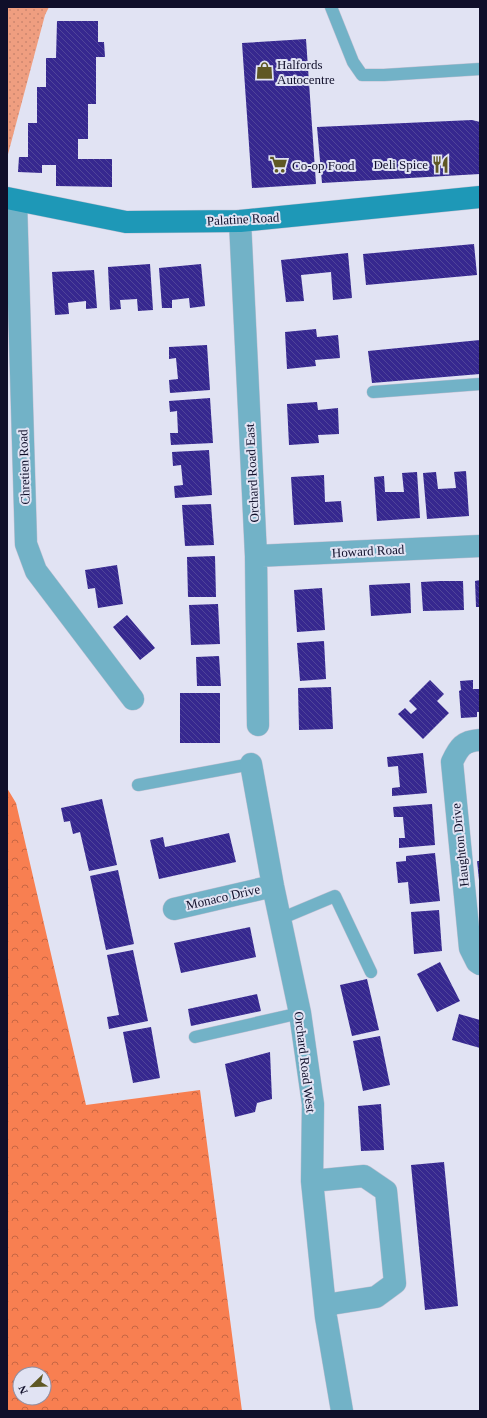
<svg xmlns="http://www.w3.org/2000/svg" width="487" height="1418" font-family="Georgia,serif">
<defs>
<pattern id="green-dots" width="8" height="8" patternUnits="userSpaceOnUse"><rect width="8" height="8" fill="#ef9e80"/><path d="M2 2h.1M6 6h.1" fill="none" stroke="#cc876f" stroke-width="1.8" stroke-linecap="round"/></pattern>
<pattern id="forest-crowns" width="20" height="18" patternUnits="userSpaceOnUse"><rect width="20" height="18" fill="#f87f51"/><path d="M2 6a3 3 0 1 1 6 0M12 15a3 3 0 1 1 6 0" fill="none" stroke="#c76643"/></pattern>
<pattern id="building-back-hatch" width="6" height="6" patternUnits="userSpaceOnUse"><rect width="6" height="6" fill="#36288f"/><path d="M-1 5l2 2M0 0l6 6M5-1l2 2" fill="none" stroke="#504599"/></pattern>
</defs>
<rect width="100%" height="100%" fill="#e1e3f3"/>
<path fill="url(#green-dots)" d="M7 7H49L45 15 7 158Z"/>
<path fill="url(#forest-crowns)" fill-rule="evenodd" d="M7 788 16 803 86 1105 200 1090 242 1411H7ZM20 1374H44V1398H20Z"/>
<path fill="url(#building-back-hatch)" d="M57 21H98V42H104L105 57H96V104H88V139H78V159H112V187L56 186V165H42V173L18 172 19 157H28V123H37V87H46V58H56Z
M306 39 316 184 252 188 242 43Z
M472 120 480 122V174L322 183 317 127Z
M474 244 477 275 366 285 363 254Z
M348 253 352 298 333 300 331 272 301 275 304 301 286 302 281 260Z
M150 264 153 310 138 311 137 299 120 300 121 309 110 310 108 267Z
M201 264 205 306 190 308 189 298 172 300V308H162L159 268Z
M94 270 97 308 86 309V301L68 303 69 314 55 315 52 272Z
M316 329 317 337 338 335 340 358 315 360 316 366 287 369 285 332Z
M480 340V374L372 383 368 351Z
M207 345 210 390 170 393 169 380 178 379 176 358 169 359V347Z
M210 398 213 443 171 445 170 433H178L177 411 170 412 169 401Z
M317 402 318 410 338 408 339 434 318 435 319 443 289 445 287 404Z
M209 450 212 495 175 498 174 486 183 485 181 465 173 466 172 452Z
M466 471 469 516 427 519 423 473 436 472 438 489 456 488 454 472Z
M417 472 420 518 377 521 374 477 384 476 385 492H404L402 473Z
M324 475 325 502 341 501 343 522 294 525 291 477Z
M211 504 214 545 185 546 182 505Z
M215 556 216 597H188L187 557Z
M117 565 123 604 98 608 95 588 88 589 85 570Z
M480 580V607H476L475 581Z
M440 581H463L464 610 423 611 421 582Z
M410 583 411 613 371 616 369 585Z
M322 588 325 630 297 632 294 590Z
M218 604 220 644 191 645 189 605Z
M127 615 155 648 140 660 113 627Z
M324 641 326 679 300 681 297 643Z
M219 656 221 686H197L196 657Z
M430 680 444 694 437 701 449 713 423 739 398 714 405 708 411 714 417 709 409 701Z
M473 680V689H480V712H477V717L461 718 459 691 461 690 460 681Z
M331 687 333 729 299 730 298 688Z
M180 693H220V743H180Z
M423 753 427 793 392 796V788L400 787 398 766 388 767 387 757Z
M102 799 117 865 89 871 80 832 73 834 70 821 64 822 61 808Z
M432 804 435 845 399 848V838H405L403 817H394L393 807Z
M229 833 236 862 159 879 150 840 163 837 165 847Z
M435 853 440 901 410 904 408 882 398 883 396 862 406 861V856Z
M477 861H480V880H479Z
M118 870 134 944 106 950 90 876Z
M439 910 442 951 414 954 411 912Z
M250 927 256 957 181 973 174 943Z
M133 950 148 1021 109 1029 107 1017 119 1015 107 955Z
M440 962 460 1001 437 1012 417 974Z
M367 979 379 1030 352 1036 340 985Z
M257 994 261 1011 191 1026 188 1009Z
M459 1014 480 1020V1048L452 1040Z
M151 1027 160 1078 133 1083 123 1032Z
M380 1036 390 1085 363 1091 353 1041Z
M270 1052 272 1099 257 1103 255 1112 235 1117 225 1064Z
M381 1104 384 1150 361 1151 358 1106Z
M444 1162 458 1306 425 1310 411 1165Z"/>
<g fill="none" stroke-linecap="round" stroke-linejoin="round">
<defs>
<path id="lane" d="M331 7 353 62 362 75H384L480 69
M373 392 480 384
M138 785 251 764
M280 919 335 896 371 972
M195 1037 300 1013"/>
<path id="street" d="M16 200 26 544 36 571 133 699
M240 221 256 556 258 725
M256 556 480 546
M480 740C463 741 459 747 452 762L470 948 477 962 480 964
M251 764 273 886 300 1013 313 1104 312 1181 326 1317 342 1411
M174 909 273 886
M312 1181 364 1176 386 1191 395 1283 376 1297 325 1305"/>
<path id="secondary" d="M7 198 126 222 240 221 480 197"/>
</defs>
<use href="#lane" stroke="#c0c1d3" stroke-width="13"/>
<use href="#street" stroke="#c0c1d3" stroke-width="23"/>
<use href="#secondary" stroke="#c0c1d3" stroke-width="23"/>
<use href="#lane" stroke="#72b2c7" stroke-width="12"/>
<use href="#street" stroke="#72b2c7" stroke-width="22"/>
<use href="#secondary" stroke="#1e98b7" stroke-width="22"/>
</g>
<defs>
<symbol id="shop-bare" viewBox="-9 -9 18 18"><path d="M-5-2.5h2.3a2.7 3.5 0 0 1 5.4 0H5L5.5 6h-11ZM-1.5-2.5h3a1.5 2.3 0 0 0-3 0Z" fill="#5f5824" stroke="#e1e3f3" stroke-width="2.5" paint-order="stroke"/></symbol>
<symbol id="restaurant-bare" viewBox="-9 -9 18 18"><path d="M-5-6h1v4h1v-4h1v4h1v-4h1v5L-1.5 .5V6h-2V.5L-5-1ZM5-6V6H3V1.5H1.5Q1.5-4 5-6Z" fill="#5f5824" stroke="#e1e3f3" stroke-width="2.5" paint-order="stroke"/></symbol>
<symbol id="supermarket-bare" viewBox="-9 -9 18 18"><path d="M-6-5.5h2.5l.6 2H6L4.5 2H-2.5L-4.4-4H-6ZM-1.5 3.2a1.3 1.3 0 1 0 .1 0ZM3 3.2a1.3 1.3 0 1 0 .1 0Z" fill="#5f5824" stroke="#e1e3f3" stroke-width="2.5" paint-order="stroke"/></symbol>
</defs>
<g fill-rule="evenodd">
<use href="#shop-bare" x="252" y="58" width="25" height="25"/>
<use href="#restaurant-bare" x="428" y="152" width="25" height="25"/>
<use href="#supermarket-bare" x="266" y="152" width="25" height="25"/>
</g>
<g text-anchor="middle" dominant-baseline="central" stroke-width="4" stroke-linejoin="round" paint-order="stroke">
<g font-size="13" fill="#100f2a" stroke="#e1e3f3" text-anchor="start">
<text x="277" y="64">Halfords<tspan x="277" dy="15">Autocentre</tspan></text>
<text x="428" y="164" text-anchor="end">Deli Spice</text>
<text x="292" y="165">Co-op Food</text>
</g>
<g font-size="13" fill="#100f2a" stroke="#e1e3f3">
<text transform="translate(243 219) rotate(-3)">Palatine Road</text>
<text transform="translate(24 467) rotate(-92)">Chretien Road</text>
<text transform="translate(252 473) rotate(-93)">Orchard Road East</text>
<text transform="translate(368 551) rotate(-3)">Howard Road</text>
<text transform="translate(460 845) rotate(-96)">Haughton Drive</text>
<text transform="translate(223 897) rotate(-13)">Monaco Drive</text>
<text transform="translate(305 1062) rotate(83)">Orchard Road West</text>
</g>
</g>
<rect width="487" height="1418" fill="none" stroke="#100f2a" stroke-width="16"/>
<g transform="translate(32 1386) rotate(247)"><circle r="19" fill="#e1e3f3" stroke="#8d8ea3"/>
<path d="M0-3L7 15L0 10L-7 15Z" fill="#5f5824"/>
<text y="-6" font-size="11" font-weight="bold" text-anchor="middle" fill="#100f2a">N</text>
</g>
</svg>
